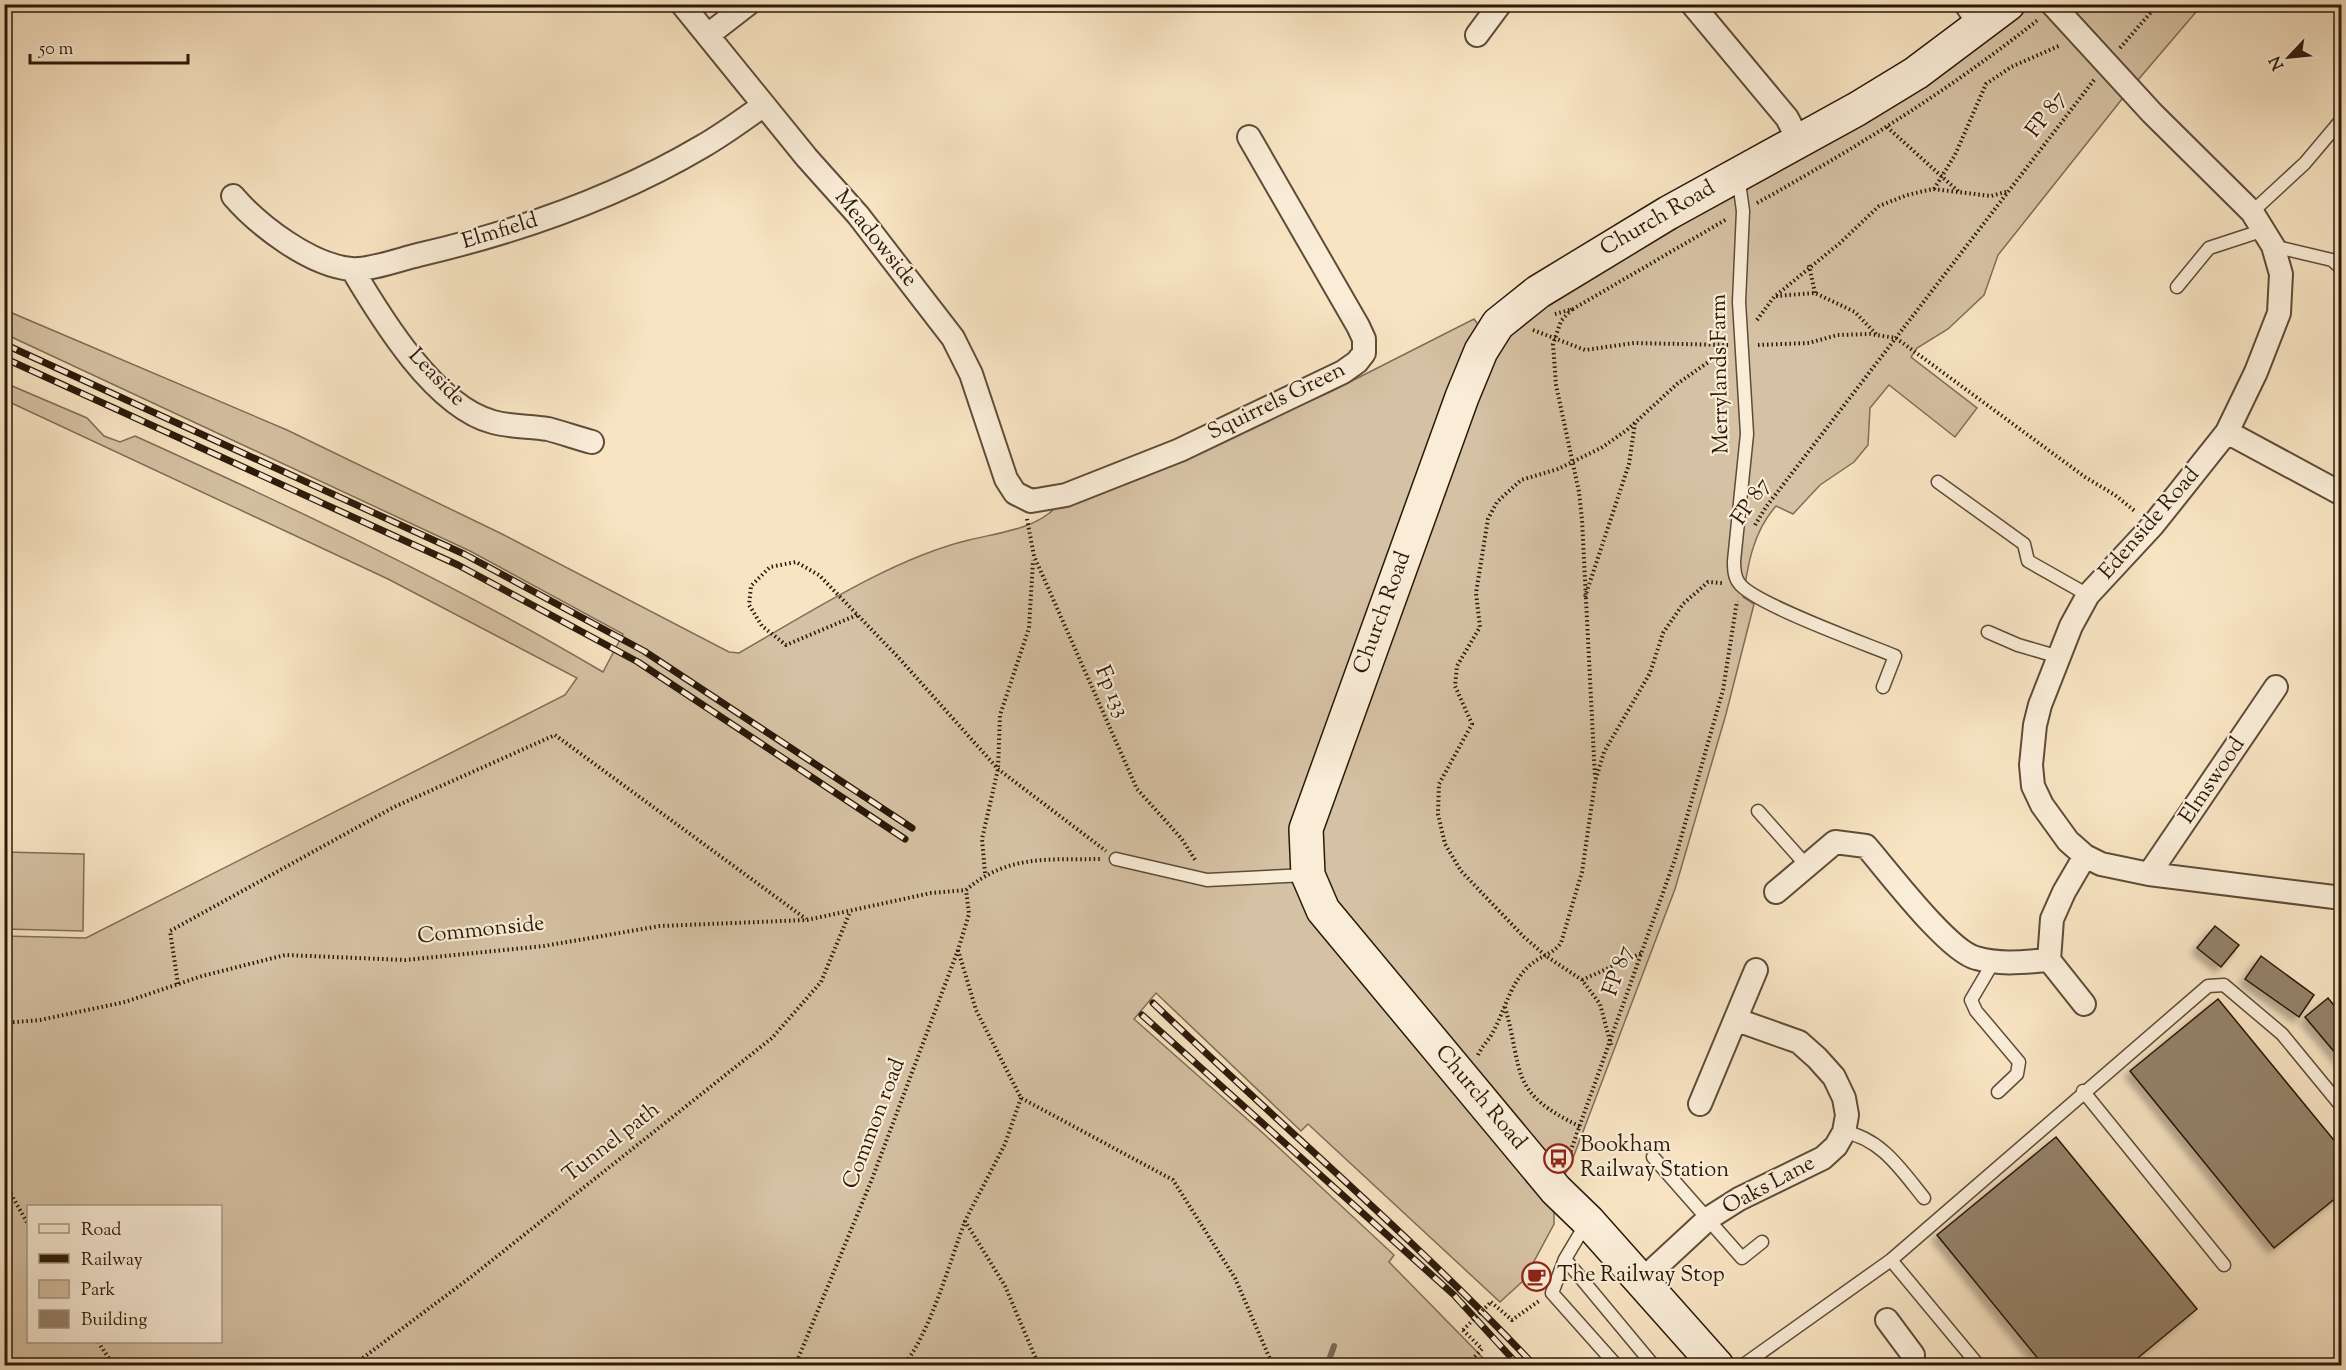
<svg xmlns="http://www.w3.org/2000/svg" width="2346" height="1370" font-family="'Sorts Mill Goudy',serif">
<defs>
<filter id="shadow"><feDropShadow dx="-5.5" dy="5.5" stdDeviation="3" flood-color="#0004"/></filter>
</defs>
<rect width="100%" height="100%" fill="#f8e4c3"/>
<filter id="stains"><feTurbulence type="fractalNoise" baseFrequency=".00333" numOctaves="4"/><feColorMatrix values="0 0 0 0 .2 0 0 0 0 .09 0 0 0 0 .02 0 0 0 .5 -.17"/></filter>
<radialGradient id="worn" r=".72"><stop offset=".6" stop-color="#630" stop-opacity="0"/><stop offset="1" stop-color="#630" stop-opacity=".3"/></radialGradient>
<path fill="#d5c1a3" stroke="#806d56" stroke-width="1.5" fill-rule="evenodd" d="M2035 5H2202L2126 94 1998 255 1984 295 1948 329 1917 348 1911 357 1977 408 1955 437 1889 385 1870 408 1868 445 1854 462 1820 485 1793 514 1776 506C1753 532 1748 564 1743 597L1754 604 1726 714 1675 889 1570 1166 1548 1201 1554 1211V1224L1524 1280 1500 1302 1308 1124 1301 1131 1156 993 1134 1019 1264 1134 1394 1255 1389 1262 1490 1365H5V936L86 938 565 695 577 678 388 579 5 400V383L87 418 104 436 120 442 135 436C294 508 453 583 603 672L623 634 470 551 5 334V310L287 430 500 533 729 652 739 653C807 614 893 558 969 540 997 533 1037 529 1057 506L1157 470 1330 392 1474 319 1482 330 1518 320ZM28 1206H220V1342H28Z
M5 852 84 854 83 931 5 929Z"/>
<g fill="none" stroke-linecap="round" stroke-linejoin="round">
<path stroke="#7c6953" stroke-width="6" d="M1327 1366 1334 1346"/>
</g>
<path fill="#95836a" stroke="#2a1909" stroke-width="1.5" filter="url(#shadow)" d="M2215 926 2239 945 2221 967 2197 948Z
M2261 956 2314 995 2299 1017 2245 979Z
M2328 998 2342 1015V1061L2305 1017Z
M2218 999 2342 1150V1193L2274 1248 2130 1071Z
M2056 1137 2197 1309 2128 1366H2044L1937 1235Z"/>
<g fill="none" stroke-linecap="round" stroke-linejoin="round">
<defs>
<path id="lane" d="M1738 175 1743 211 1739 302 1747 434 1734 561C1734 568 1734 577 1739 583 1752 603 1866 644 1895 656L1883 687
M2252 212 2305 163 2342 119
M2273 246 2332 260 2342 269
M2177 287 2209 248 2264 230
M1938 482 2024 544 2028 561 2088 595
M1988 632 2018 645 2059 657
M1758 811 1807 866
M1116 859 1207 880 1307 875
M1994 961 1971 1000 1976 1011 2019 1062 2017 1074 1998 1092
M2083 1091 2224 1265
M1844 1132C1881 1138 1902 1171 1924 1198
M1653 1157 1742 1258 1762 1242
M1587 1222 1565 1259 1552 1293 1617 1366
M1565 1259 1654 1366
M1891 1260 1979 1366
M1742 1366 1891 1260 2208 986 2224 985 2282 1034 2342 1107"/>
<path id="street" d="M682 4 807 158 858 215 953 338 971 374 1006 479 1015 493 1031 501 1066 495 1180 450 1343 372 1357 362 1364 353V339L1358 326 1249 137
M1692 4 1787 118 1799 141
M1966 4 1980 26
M2052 4 2152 113 2252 212 2273 246 2281 274 2279 313 2256 372 2227 432 2153 525 2088 595 2071 626 2040 705 2035 725 2031 765 2033 786 2042 805 2068 841 2085 856 2101 864 2149 874 2342 898
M708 35 748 4
M1477 35 1500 4
M233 196C259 226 310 265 351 269 368 271 401 259 418 255 517 232 615 198 703 146 724 134 744 119 764 105
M352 269C381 318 435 407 493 422 511 427 530 426 548 429 563 433 577 438 592 442
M2227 432 2342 494
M2149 874 2276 687
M1776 892 1835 842 1866 846C1887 870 1948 951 1976 958 2001 965 2024 962 2049 960L2052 919 2064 892 2085 856
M2049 960 2084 1004
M1700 1104 1756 970
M1641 1281 1709 1218 1739 1199 1823 1158 1836 1146 1844 1132 1847 1115 1844 1098 1834 1077 1817 1058 1799 1042 1737 1020
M1887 1320 1913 1355 1912 1366"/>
<path id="secondary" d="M1717 1366 1588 1221 1556 1190 1323 910 1308 875 1306 829 1462 397 1481 351 1498 324 1538 292 1668 213 1857 109 1916 73 2008 4"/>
</defs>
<use href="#lane" stroke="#5e4c38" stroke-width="15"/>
<use href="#street" stroke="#5e4c38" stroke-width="26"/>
<use href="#secondary" stroke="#2a1909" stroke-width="36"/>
<path stroke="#2a1909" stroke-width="4" stroke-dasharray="1.5 3" stroke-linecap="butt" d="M2120 48 2158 4
M1887 127 1959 192
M1934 189 1955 155 1986 84 2011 67 2061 45
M1757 203C1856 148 1951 89 2039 19
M1809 265 1815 293
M1776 296 1815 293 1855 312 1877 335
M1572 309 1561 321 1553 344 1556 385 1579 492 1582 520 1595 778
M1555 314 1573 309 1727 219
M1757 320 1774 297 1840 243 1879 206 1907 195 1933 189 1991 196 2009 191
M1533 330 1585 350 1634 343 1728 345
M1758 345 1809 343 1837 335 1870 334 1896 338 2085 477 2115 495 2136 512
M1027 519 1034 556 1137 789 1181 838 1196 861
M1755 525 1766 507 2094 80
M1585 597 1629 464 1635 423
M857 615 786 645 762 626 749 605 751 586 770 567 796 562 819 575 898 657 998 769 1106 851
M985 873 982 839 998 769 1000 715 1029 628 1033 560
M966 890C1008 854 1049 860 1101 859
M958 950 976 1010 1021 1098 1173 1180 1235 1278 1273 1366
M1582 980 1642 953
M178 984 170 931 394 807 555 735 806 919
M1505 1007C1524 1074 1508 1092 1581 1127
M4 1023 40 1020 125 1002 202 976 285 955 405 960 544 946 660 926 807 920 931 893 966 890
M1611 1045 1600 1004 1582 980 1546 956 1524 937 1461 871 1445 844 1438 814 1439 784 1472 724 1455 686 1457 666 1480 627 1476 593 1488 519 1497 502 1521 480 1558 469 1601 448 1627 430 1677 384 1727 349
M1478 1055C1482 1046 1489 1040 1493 1032 1505 1010 1510 984 1528 967 1539 956 1552 955 1561 943L1582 872 1595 782 1604 752 1650 673 1663 633 1683 604 1708 582 1722 583
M1021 1098 1005 1144 965 1221 1005 1286 1039 1366
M1566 1164 1675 859 1723 690 1737 601
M4 1182 28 1224
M1491 1302 1512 1320 1539 1301
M1463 1330 1482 1349 1466 1366
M98 1342 114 1366
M352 1366 471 1277 772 1038 821 982 850 912
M795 1366 872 1179 958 950 969 914 966 890
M903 1366C930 1334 950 1261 965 1221"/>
<use href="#lane" stroke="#faedd8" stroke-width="12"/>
<use href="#street" stroke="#faedd8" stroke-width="22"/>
<use href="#secondary" stroke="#faedd8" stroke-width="33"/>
<defs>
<path id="rail" d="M4 344 464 554 644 651 912 828
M4 358 458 565 638 662 905 839
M1153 1003C1280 1125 1414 1238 1535 1366
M1142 1015 1454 1295 1519 1366"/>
</defs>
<use href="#rail" stroke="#2a1909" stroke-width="7"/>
<use href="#rail" stroke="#faedd8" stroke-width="4.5" stroke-dasharray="14" stroke-linecap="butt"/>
<path stroke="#2a1909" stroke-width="4" stroke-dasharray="1.5 3" stroke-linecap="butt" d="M1463 1330 1491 1302"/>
</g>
<defs>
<symbol id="bus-ring" viewBox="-11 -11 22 22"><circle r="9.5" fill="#faedd8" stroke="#8f2418" stroke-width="1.5"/><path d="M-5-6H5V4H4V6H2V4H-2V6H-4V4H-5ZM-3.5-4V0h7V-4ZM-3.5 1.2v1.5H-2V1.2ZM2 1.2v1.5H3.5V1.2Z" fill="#8f2418"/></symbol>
<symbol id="cafe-ring" viewBox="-11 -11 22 22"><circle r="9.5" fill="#faedd8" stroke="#8f2418" stroke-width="1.5"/><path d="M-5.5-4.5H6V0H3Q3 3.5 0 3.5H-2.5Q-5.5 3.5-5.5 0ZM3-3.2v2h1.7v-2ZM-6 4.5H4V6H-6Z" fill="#8f2418"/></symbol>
</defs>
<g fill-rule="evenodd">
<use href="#bus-ring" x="1542" y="1142" width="33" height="33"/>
<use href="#cafe-ring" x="1520" y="1260" width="33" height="33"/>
</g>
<g text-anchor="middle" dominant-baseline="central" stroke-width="4.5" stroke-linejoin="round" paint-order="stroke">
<g font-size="22" fill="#2a1909" stroke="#faedd8">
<text transform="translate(2047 115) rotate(-53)">FP 87</text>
<text transform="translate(1658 219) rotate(-30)">Church Road</text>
<text transform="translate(500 232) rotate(-17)">Elmfield</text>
<text transform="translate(875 239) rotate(51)">Meadowside</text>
<text transform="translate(1721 374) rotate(-91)">Merrylands Farm</text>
<text transform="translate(436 378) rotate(46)">Leaside</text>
<text transform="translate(1277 402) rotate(-26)">Squirrels Green</text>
<text transform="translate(1752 502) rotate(-56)">FP 87</text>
<text transform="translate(2150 524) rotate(-49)">Edenside Road</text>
<text transform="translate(1383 613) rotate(-70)">Church Road</text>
<text transform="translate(1111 692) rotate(66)">Fp 133</text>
<text transform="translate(2213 781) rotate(-56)">Elmswood</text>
<text transform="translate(481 931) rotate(-6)">Commonside</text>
<text transform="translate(1619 971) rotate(-71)">FP 87</text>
<text transform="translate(1480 1098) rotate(50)">Church Road</text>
<text transform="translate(875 1124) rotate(-69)">Common road</text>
<text transform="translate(612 1143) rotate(-38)">Tunnel path</text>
<text transform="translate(1769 1186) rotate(-28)">Oaks Lane</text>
</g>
<g font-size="22" fill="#2a1909" stroke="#faedd8" text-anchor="start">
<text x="1580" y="1146">Bookham<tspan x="1580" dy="25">Railway Station</tspan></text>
<text x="1557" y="1276">The Railway Stop</text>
</g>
</g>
<rect width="2346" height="1370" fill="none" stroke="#f8e4c3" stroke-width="24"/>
<rect x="6" y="6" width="2334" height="1358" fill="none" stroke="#2a1909" stroke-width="3"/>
<rect x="12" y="12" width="2322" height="1346" fill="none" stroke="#2a1909" stroke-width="1.5"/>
<rect x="27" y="1205" width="195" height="138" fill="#faedd8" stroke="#a79885" stroke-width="1.5"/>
<rect x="39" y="1224" width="30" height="9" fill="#faedd8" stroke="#a79885" stroke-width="1.5"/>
<text x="81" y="1235" font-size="18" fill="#2a1909">Road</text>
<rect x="39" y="1254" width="30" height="9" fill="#2a1909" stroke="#a79885" stroke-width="1.5"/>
<text x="81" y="1265" font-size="18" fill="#2a1909">Railway</text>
<rect x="39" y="1280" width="30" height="18" fill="#d5c1a3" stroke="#a79885" stroke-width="1.5"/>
<text x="81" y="1295" font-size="18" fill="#2a1909">Park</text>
<rect x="39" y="1310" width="30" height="18" fill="#95836a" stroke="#a79885" stroke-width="1.5"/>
<text x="81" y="1325" font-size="18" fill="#2a1909">Building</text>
<g transform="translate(2289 57) rotate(244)" stroke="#faedd8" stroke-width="4.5" paint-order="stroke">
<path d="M0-4.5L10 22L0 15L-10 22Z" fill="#2a1909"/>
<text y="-9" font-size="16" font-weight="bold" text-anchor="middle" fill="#2a1909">N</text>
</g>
<path d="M30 54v9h158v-9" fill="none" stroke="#2a1909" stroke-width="3"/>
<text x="39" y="54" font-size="18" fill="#2a1909" stroke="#faedd8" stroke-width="4.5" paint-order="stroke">50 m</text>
<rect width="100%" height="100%" filter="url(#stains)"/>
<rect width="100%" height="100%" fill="url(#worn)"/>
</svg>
